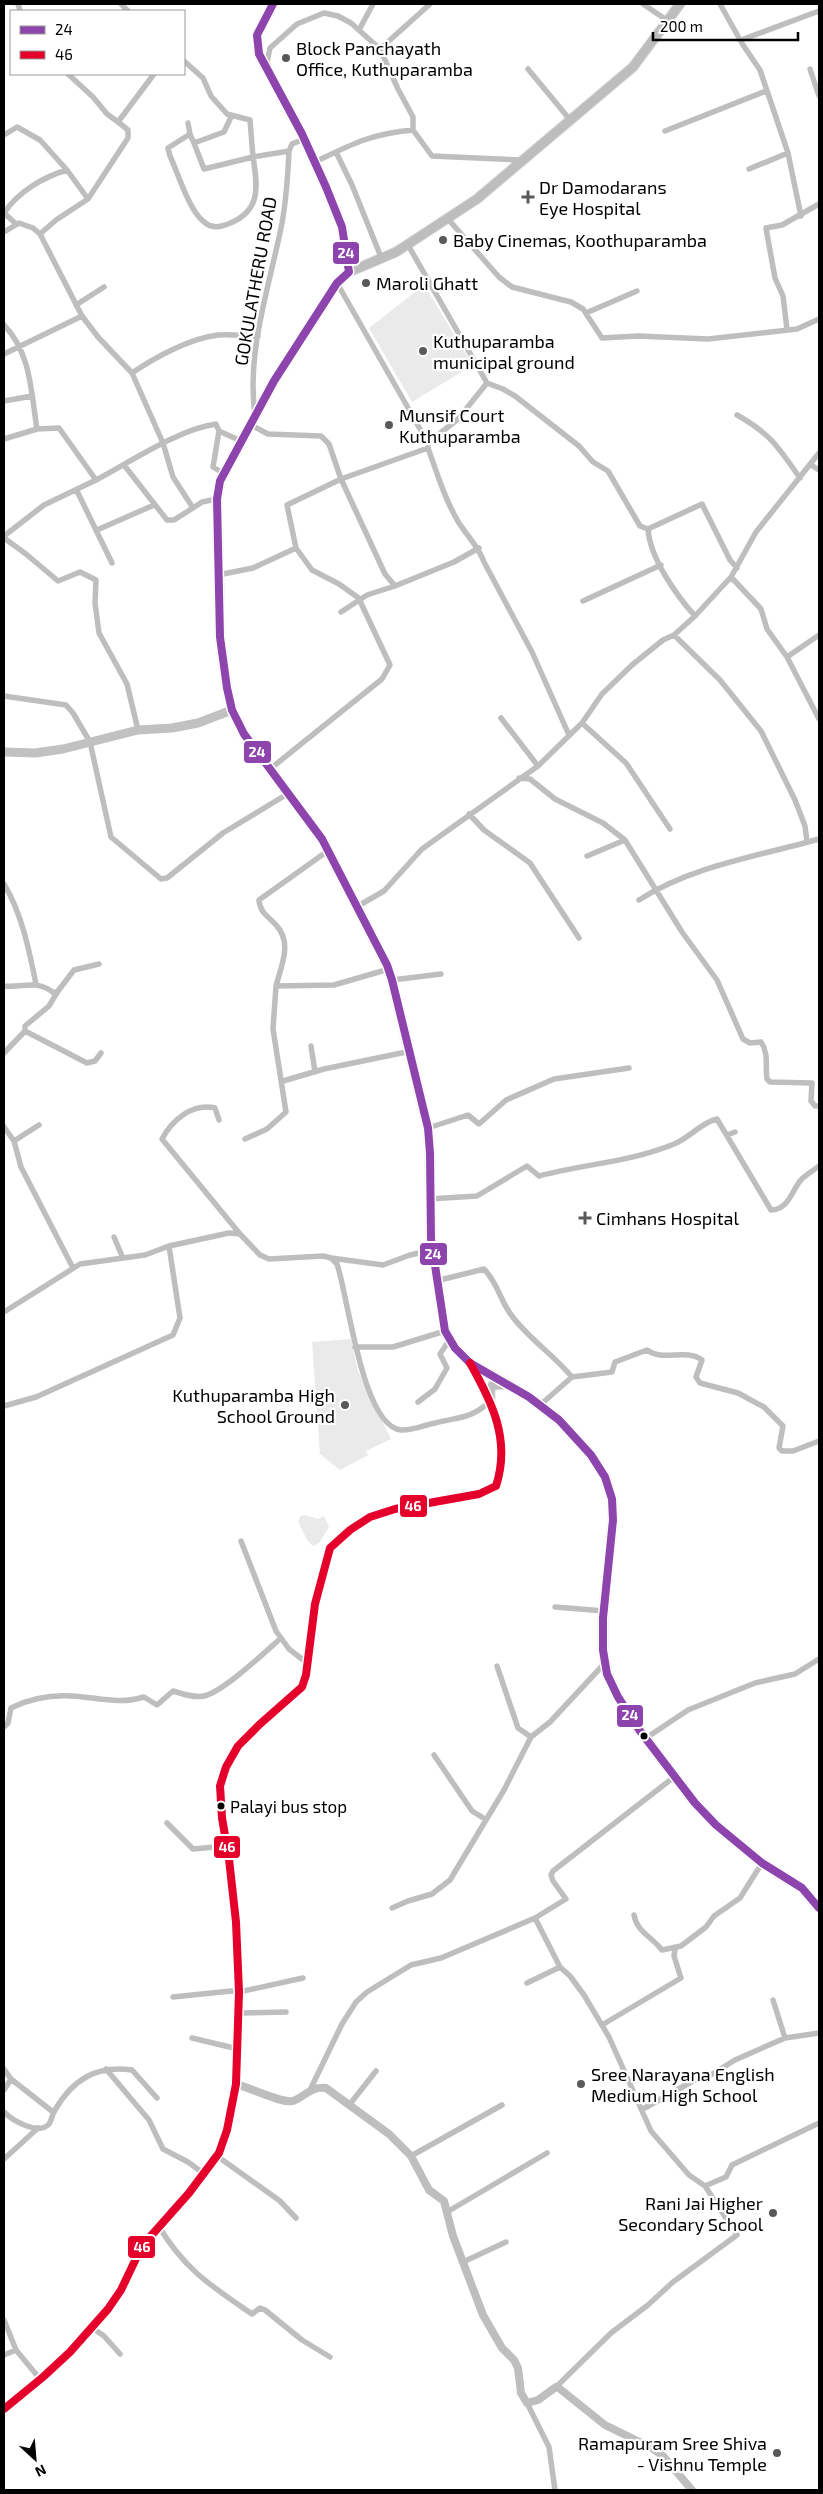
<svg xmlns="http://www.w3.org/2000/svg" width="823" height="2494" font-family="'Exo 2',sans-serif">
<rect width="100%" height="100%" fill="#fff"/>
<path fill="#eaeaea" d="M424 285 473 365 412 402 369 328Z
M351 1339 358 1371 391 1439 366 1451 368 1455 340 1470 320 1454 312 1342Z
M305 1515 318 1519 324 1516 329 1527 319 1543 313 1546 307 1540 298 1521 301 1516Z"/>
<g fill="none" stroke-linecap="round" stroke-linejoin="round">
<defs>
<path id="primary" d="M273 4 257 35 259 54 302 134 326 187 342 227 349 272 337 283 274 381 220 481 217 499 220 637 227 688 232 710 244 734 322 839 387 965 392 980 428 1128 430 1153 431 1239 445 1331 455 1348 470 1363 529 1397 559 1420 591 1455 605 1477 612 1499 613 1520 603 1618V1650L607 1674 618 1697 640 1731 695 1803 716 1825 762 1863 802 1888 819 1908
M349 272 396 252 477 199 633 67 680 4
M490 1401V1390L493 1385 507 1384"/>
</defs>
<use href="#primary" stroke="#dbdbdb" stroke-width="11"/>
<path stroke="#bebebe" stroke-width="5.5" d="M18 4 20 11
M121 4 128 11
M643 4 668 21
M720 4 743 45 760 70 788 153 801 216
M359 30 373 4
M741 40 819 11
M380 49 430 4
M184 61 203 78 211 96 227 114 250 120 253 157 289 151 292 144 304 139
M266 67 270 48 297 24 324 13 338 16 351 23 380 49 398 89 413 117V130
M528 69 571 121
M810 69 819 96
M68 74 93 97 107 114 118 122
M188 123 190 134 168 148 170 156C178 173 189 210 203 221 210 228 219 228 228 224 261 212 258 187 253 157L204 169 194 143
M665 131 766 91
M190 134 194 143 224 132 231 117
M4 135 17 127 40 140 67 170 88 199
M336 152 352 185 381 257
M315 162C352 144 370 134 413 130L432 156 522 160
M749 169 788 153
M448 219 499 277 512 287 571 302 583 309 602 338 638 336 708 339 797 329 819 319
M15 223 4 213C18 192 43 177 67 170
M4 232 19 223 33 228 40 234 82 316 98 337 132 373 163 443 173 477 193 508 202 502 217 499
M40 234 56 220 88 199 128 138V130L118 122 154 74
M408 245 487 383 458 419 428 443V448C437 473 445 500 459 523 468 537 478 546 484 562L532 652 569 735
M337 283 428 443
M76 305 104 287
M586 313 637 291
M4 325C31 353 31 392 37 429
M787 329 783 296 775 278 766 228 782 225 819 204
M4 354 82 316
M132 373C154 358 190 338 218 335 231 334 245 336 258 336
M487 383 503 389 515 396 579 446 593 462 608 471 640 526 648 529C650 558 676 595 695 616
M4 401 32 396
M255 415C246 351 270 285 282 223 286 201 288 173 289 151
M737 415C771 434 778 447 800 478
M251 425 268 434 321 436 329 444 341 479 428 448
M219 431 213 467 223 473
M4 439 37 429 59 428 96 480C130 462 179 429 216 424L219 431 241 441
M124 465 167 520H174L193 508
M811 465 819 470
M77 491 112 563
M648 529 702 504 730 560 737 568
M97 530 154 505
M4 536 44 505 96 480
M4 538 26 554 58 581 80 572 96 580 95 603 99 633 127 684 138 730
M296 548 287 505 341 479 385 574 395 586 367 595 341 612
M218 575 253 568 296 548 312 570 339 584 360 599
M731 577 761 609 767 629 787 657 819 719
M395 586 454 562 479 548
M583 601 661 565
M674 635 720 680 761 731 795 800 805 826 807 842
M787 657 819 635
M4 696 66 705 73 713 90 742 111 837 161 879 167 878 223 833 289 793
M501 718 538 766
M582 723 626 763 670 829
M270 769 382 679 390 665 360 601
M519 778 530 779 555 799 603 823 625 840 682 932 717 980 743 1039 750 1043 761 1042C769 1053 765 1066 767 1079L770 1082 812 1083 811 1101 815 1106H819
M469 814 484 830 530 863 579 938
M329 850 259 900C260 913 268 916 276 925 293 943 281 966 276 986L334 985 389 969
M587 856 625 840
M4 884C22 914 29 950 36 984
M639 900C692 866 759 856 819 839
M358 906 384 891 422 849 538 766 582 723 602 694 632 665 663 640 674 635 695 616 731 577 756 532 819 453
M392 980 441 974
M4 986C24 988 36 979 54 993L58 991 49 1006 25 1026V1031L4 1053
M58 991 74 970 99 964
M25 1031 87 1063 95 1061 101 1053
M311 1046 315 1072
M283 1081 324 1069 411 1051
M219 1120 215 1108C192 1103 172 1120 162 1139L240 1234
M4 1127 14 1141 21 1167 73 1268
M428 1128 468 1115 479 1124 506 1100 554 1079 629 1068
M727 1135 735 1132
M245 1139 267 1129 286 1112 273 1029 276 986
M14 1141 39 1125
M429 1199 477 1196 527 1166 539 1176C584 1164 631 1162 674 1144 689 1138 702 1122 717 1119L771 1210C788 1210 792 1191 800 1181 805 1175 813 1171 819 1166
M114 1237 122 1256
M331 1258 383 1265 410 1255 432 1250
M436 1281 484 1269C498 1283 500 1301 512 1316 529 1339 554 1355 572 1377
M4 1312 80 1264 145 1255 169 1246 229 1233 240 1234 260 1255 269 1259 323 1256 331 1258 337 1264C348 1295 362 1426 401 1430 412 1431 424 1425 435 1423 458 1417 472 1419 490 1401
M355 1347H393L445 1331
M418 1402 435 1389 447 1368 440 1354 450 1339
M4 1406 36 1397 173 1335 180 1318 169 1246
M539 1406 572 1377 612 1372 615 1362 647 1350C663 1362 685 1348 702 1360L696 1377 700 1383 738 1393 764 1407 783 1426 779 1448 782 1451H793L819 1441
M241 1541 276 1631 289 1649 307 1663
M555 1607 604 1611
M497 1666 518 1728 531 1737
M4 1727 8 1723 11 1708C29 1699 51 1695 71 1696 97 1697 118 1705 144 1697L157 1705 173 1691C183 1694 194 1698 204 1696 223 1692 265 1652 281 1638
M646 1738 688 1710 755 1683 795 1674 819 1659
M434 1755 472 1811 485 1819
M674 1777 553 1871 551 1875 553 1881 566 1899 535 1918 560 1967 570 1976 584 1995 609 2037 651 2131 689 2175 705 2186 726 2177 732 2165 819 2123
M167 1823 193 1849 227 1846
M392 1908 408 1901 432 1894 450 1880 504 1790 531 1737 550 1722 605 1663
M634 1915C637 1932 651 1936 662 1950L681 1946 706 1927 714 1916 740 1898 762 1863
M527 1983 560 1967
M173 1997 231 1991 239 1992 303 1978
M773 2000 785 2038
M239 2013 286 2012
M602 2025 681 1978 674 1956 675 1949
M192 2038 238 2049
M4 2069 11 2079 53 2112
M106 2069 149 2120 163 2149 188 2162 203 2173
M4 2090 11 2079
M310 2090 342 2024 356 2002 367 1992 411 1965 441 1958 535 1918
M350 2104 376 2071
M643 2109 693 2081 709 2076 735 2060 785 2038 819 2033
M4 2112C12 2120 38 2136 49 2124 52 2120 52 2114 55 2110 73 2079 97 2065 132 2070L157 2098
M217 2156 280 2201 296 2218
M411 2156 502 2105
M4 2159 38 2128
M447 2212 547 2153
M158 2225C184 2269 211 2286 252 2314L260 2308 265 2310 302 2340 330 2357
M463 2262 506 2242
M4 2320 16 2350 40 2379
M91 2327 104 2336 120 2354
M4 2355 16 2350
M556 2387 611 2333 648 2305 673 2282 737 2235 705 2186
M527 2403 549 2447 555 2490"/>
<path stroke="#bebebe" stroke-width="8" d="M236 2084C248 2087 283 2104 293 2101 306 2096 311 2086 326 2088L389 2134 411 2156 429 2190 444 2201 453 2236 483 2315 502 2348 514 2360 518 2368 521 2393 527 2403 538 2400 556 2387 560 2389 605 2425 652 2448 663 2456 692 2490"/>
<path stroke="#c1c1c1" stroke-width="9" d="M4 752 35 753 63 749 138 730 172 728 198 723 232 710
M4 2409 43 2377 70 2352 108 2309 121 2290 142 2246 189 2193 219 2153 227 2130 236 2084 239 1992 236 1922 229 1859 222 1818 220 1786 226 1767 238 1746 260 1724 302 1687 306 1675 315 1604 330 1548 350 1530 370 1517 395 1509 479 1494 496 1486C511 1440 492 1402 470 1363"/>
<use href="#primary" stroke="#bdbdbd" stroke-width="9"/>
<defs>
<path id="bus-1" d="M273 4 257 35 259 54 302 134 326 187 342 227 349 272 337 283 274 381 220 481 217 499 220 637 227 688 232 710 244 734 322 839 387 965 392 980 428 1128 430 1153 431 1239 445 1331 455 1348 470 1363 529 1397 559 1420 591 1455 605 1477 612 1499 613 1520 603 1618V1650L607 1674 618 1697 640 1731 695 1803 716 1825 762 1863 802 1888 819 1908"/>
<path id="bus-2" d="M4 2409 43 2377 70 2352 108 2309 121 2290 142 2246 189 2193 219 2153 227 2130 236 2084 239 1992 236 1922 229 1859 222 1818 220 1786 226 1767 238 1746 260 1724 302 1687 306 1675 315 1604 330 1548 350 1530 370 1517 395 1509 479 1494 496 1486C511 1440 492 1402 470 1363"/>
</defs>
<use href="#bus-1" stroke="#fff" stroke-width="11"/>
<use href="#bus-2" stroke="#fff" stroke-width="11"/>
<use href="#bus-1" stroke="#8e44ad" stroke-width="8"/>
<use href="#bus-2" stroke="#e4002b" stroke-width="8"/>
</g>
<g fill="#595959" stroke="#fff" stroke-width="2">
<circle cx="286" cy="58" r="5"/>
<path d="M525.5 189.5h5v5h5v5h-5v5h-5v-5h-5v-5h5z"/>
<circle cx="443" cy="240" r="5"/>
<circle cx="366" cy="283" r="5"/>
<circle cx="423" cy="351" r="5"/>
<circle cx="389" cy="425" r="5"/>
<path d="M582.5 1210.5h5v5h5v5h-5v5h-5v-5h-5v-5h5z"/>
<circle cx="345" cy="1405" r="5"/>
<circle cx="581" cy="2084" r="5"/>
<circle cx="773" cy="2213" r="5"/>
<circle cx="777" cy="2453" r="5"/>
</g>
<g fill="#000" stroke="#fff" stroke-width="2">
<circle cx="644" cy="1736" r="4.5"/>
<circle cx="221" cy="1806" r="4.5"/>
</g>
<g text-anchor="middle" dominant-baseline="central" stroke-width="4.5" stroke-linejoin="round" paint-order="stroke">
<g font-size="17" fill="#000" stroke="#fff" text-anchor="start">
<text x="230" y="1806">Palayi bus stop</text>
</g>
<g font-size="18" fill="#000" stroke="#fff" text-anchor="start">
<text x="296" y="48">Block Panchayath<tspan x="296" dy="21">Office, Kuthuparamba</tspan></text>
<text x="539" y="187">Dr Damodarans<tspan x="539" dy="21">Eye Hospital</tspan></text>
<text x="453" y="240">Baby Cinemas, Koothuparamba</text>
<text x="376" y="283">Maroli Ghatt</text>
<text x="433" y="341">Kuthuparamba<tspan x="433" dy="21">municipal ground</tspan></text>
<text x="399" y="415">Munsif Court<tspan x="399" dy="21">Kuthuparamba</tspan></text>
<text x="596" y="1218">Cimhans Hospital</text>
<text x="335" y="1395" text-anchor="end">Kuthuparamba High<tspan x="335" dy="21">School Ground</tspan></text>
<text x="591" y="2074">Sree Narayana English<tspan x="591" dy="21">Medium High School</tspan></text>
<text x="763" y="2203" text-anchor="end">Rani Jai Higher<tspan x="763" dy="21">Secondary School</tspan></text>
<text x="767" y="2443" text-anchor="end">Ramapuram Sree Shiva<tspan x="767" dy="21">- Vishnu Temple</tspan></text>
</g>
<g font-size="18" fill="#000" stroke="#fff">
<text transform="translate(255 281) rotate(-80)">GOKULATHERU ROAD</text>
</g>
</g>
<g stroke="#fff" stroke-width="2">
<rect x="332" y="241" width="28" height="24" rx="5" fill="#8e44ad"/>
<rect x="243" y="740" width="29" height="24" rx="5" fill="#8e44ad"/>
<rect x="419" y="1242" width="29" height="24" rx="5" fill="#8e44ad"/>
<rect x="399" y="1494" width="29" height="24" rx="5" fill="#e4002b"/>
<rect x="616" y="1704" width="28" height="24" rx="5" fill="#8e44ad"/>
<rect x="213" y="1835" width="28" height="24" rx="5" fill="#e4002b"/>
<rect x="127" y="2235" width="29" height="24" rx="5" fill="#e4002b"/>
</g>
<g font-size="14" text-anchor="middle" font-weight="bold" fill="#fff">
<text x="346" y="258">24</text>
<text x="257" y="757">24</text>
<text x="433" y="1259">24</text>
<text x="413" y="1511">46</text>
<text x="630" y="1720">24</text>
<text x="227" y="1852">46</text>
<text x="142" y="2252">46</text>
</g>
<rect width="823" height="2494" fill="none" stroke="#000000" stroke-width="10"/>
<rect x="10" y="10" width="175" height="65" fill="#ffffff" stroke="#999999"/>
<rect x="20" y="26" width="25" height="8" fill="#8e44ad" stroke="#999999"/>
<text x="55" y="35" font-size="15" fill="#000000">24</text>
<rect x="20" y="51" width="25" height="8" fill="#e4002b" stroke="#999999"/>
<text x="55" y="60" font-size="15" fill="#000000">46</text>
<g transform="translate(35 2459) rotate(154)" stroke="#ffffff" stroke-width="4" paint-order="stroke">
<path d="M0-4L9 19L0 12L-9 19Z" fill="#000000"/>
<text y="-8" font-size="14" font-weight="bold" text-anchor="middle" fill="#000000">N</text>
</g>
<path d="M653 32v8h145v-8" fill="none" stroke="#000000" stroke-width="2.5"/>
<text x="660" y="32" font-size="15" fill="#000000" stroke="#ffffff" stroke-width="4" paint-order="stroke">200 m</text>
</svg>
